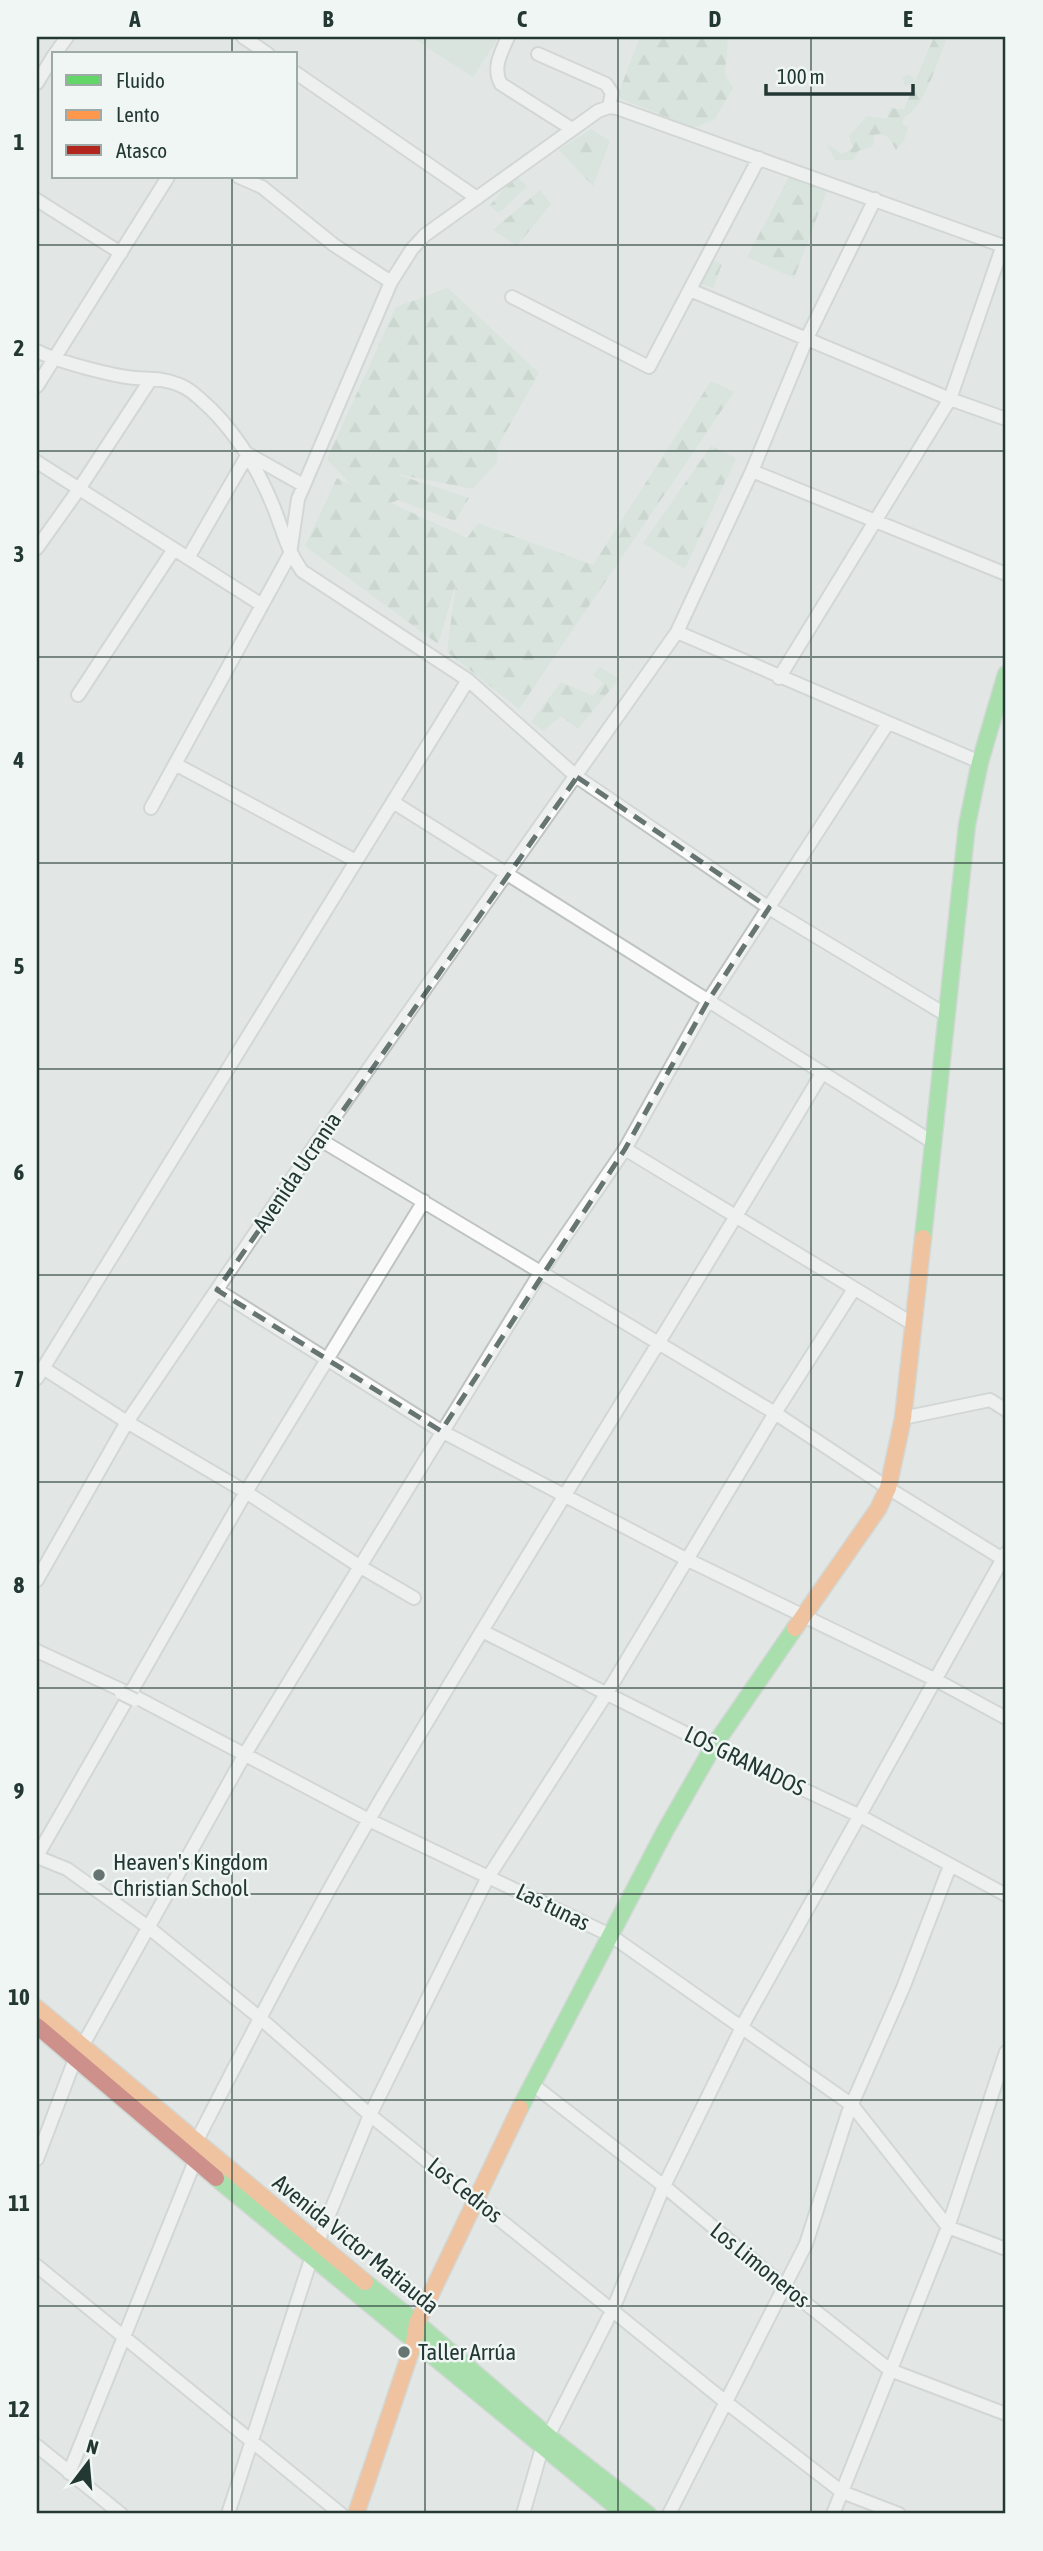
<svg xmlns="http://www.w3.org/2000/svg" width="1043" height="2551" font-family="'Asap Condensed',sans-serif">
<defs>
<pattern id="forest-firs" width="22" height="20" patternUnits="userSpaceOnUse" patternTransform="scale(1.75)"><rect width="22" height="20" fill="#cddfd3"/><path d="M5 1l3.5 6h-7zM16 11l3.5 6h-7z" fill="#b0c0b6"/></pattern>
</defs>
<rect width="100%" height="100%" fill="#e2e7e5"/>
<path fill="url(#forest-firs)" d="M640 37H728L725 74 733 88 715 119 693 128 617 97Z
M934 37H947C939 57 924 110 904 117L902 124 908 127 904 140 896 150C890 139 887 132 874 135L873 146 858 151 853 160H835L826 143 842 154 853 148 849 136 867 116 887 119 890 108 904 109 915 83 905 86 902 77 910 74 915 81Z
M591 129 610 141 593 186 559 150Z
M516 176 527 186 499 213 489 206Z
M789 177 827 191 794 278 747 257Z
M540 190 551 204 517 246 493 230Z
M713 260 722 264 713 288 700 283Z
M448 288 539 373 498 446 497 462 473 489 392 473 469 498 455 521 398 500 391 503 467 538 478 523 593 565 711 381 734 392 519 709 447 652 456 584 438 644 305 546 337 478 350 484 327 459 396 307Z
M711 446 736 458 685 569 643 543Z
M600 667 619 679 578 729 561 716 543 731 531 722 561 682 593 696 603 683 593 675Z"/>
<path fill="#cddfd3" d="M411 37H499L473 77Z"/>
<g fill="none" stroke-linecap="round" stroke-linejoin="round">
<defs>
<path id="street" d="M243 37 268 54
M508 37C501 53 492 68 501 84L572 129
M55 54 67 37
M538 54 606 84 612 93 609 107
M296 73 477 198
M37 83 54 55
M239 177 262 187 334 245 391 282
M37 200 121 253
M690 290 950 399 1006 419
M512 297 649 367 759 158
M37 351C56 361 112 376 135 378 149 379 163 378 177 384 190 388 201 400 211 409 239 437 259 471 274 508 283 531 287 550 302 571L468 680 577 777 769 908 948 1016
M37 386 168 177
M37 462 262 605
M752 471 1006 574
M37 548 79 489 151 379
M188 558 248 454 303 485
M677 632 980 762
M779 678 950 399 1003 245
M78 695 174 549
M175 764 356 861
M393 802 934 1143
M151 808 290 554 298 499 391 282 412 249 425 235 598 111 609 107 617 108 1006 247
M319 1139 775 1413 888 1488 1006 1561
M625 1149 913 1324
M217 1290 441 1431 686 1559 936 1680 1006 1718
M43 1368 127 1422 246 1492 359 1566 414 1598
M37 1378 468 680
M903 1418 990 1400 1006 1410
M37 1580 127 1422 319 1139 677 632 752 471 807 338 875 199
M482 1631 713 1747 860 1816 1006 1895
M37 1651 130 1694 369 1820 610 1935 852 2105 948 2227 1006 2249
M37 1856 246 1492 424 1201
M37 1857 67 1869 148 1927 260 2018 370 2115 727 2403 842 2492 899 2514
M532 2084 664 2186 785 2287 890 2370 1006 2414
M37 2159 75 2059 245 1754 540 1273 625 1149 708 1001 888 723
M37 2266 341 2514
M37 2446 121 2514
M69 2473 195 2161 196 2142C252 2033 308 1924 370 1818 517 1567 674 1323 822 1073
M228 2514 312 2256 370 2115 487 1879 607 1693 775 1413 854 1289
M523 2514 542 2448 613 2309 664 2186 746 2019 1006 1553
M669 2514 806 2244 848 2113 903 1988 950 1866
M833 2514 948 2227 1006 2052"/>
<path id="fast" d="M923 1238 967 825 980 762 1006 674
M520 2108 665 1831 713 1747 795 1628
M216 2178 625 2514
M365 2282 417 2323 548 2436 648 2514"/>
<path id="slow" d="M795 1628 878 1509 888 1488 903 1418 923 1238
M37 2008 365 2282
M356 2514 414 2342 417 2323 520 2108"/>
<path id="jam" d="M37 2026 216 2178"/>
</defs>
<use href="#street" stroke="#bfc4c2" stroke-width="16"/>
<use href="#fast" stroke="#bfc5c3" stroke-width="19"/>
<use href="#slow" stroke="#bfc5c3" stroke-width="19"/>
<use href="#jam" stroke="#bfc5c3" stroke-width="19"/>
<use href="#street" stroke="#fbfbfb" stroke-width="12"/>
<use href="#fast" stroke="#63d668" stroke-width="16"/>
<use href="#slow" stroke="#ff974d" stroke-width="16"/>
<use href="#jam" stroke="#b3261e" stroke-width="16"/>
<defs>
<path id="street-bridge" d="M121 1693 135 1700"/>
</defs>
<use href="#street-bridge" stroke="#bfc4c2" stroke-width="16" stroke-linecap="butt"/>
<use href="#street-bridge" stroke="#fbfbfb" stroke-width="12"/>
</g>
<path d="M0 0H1043V2551H0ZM577 777 769 908 708 1001 625 1149 441 1431 217 1290Z" fill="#e2e7e5" fill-opacity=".55" fill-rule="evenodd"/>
<path fill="none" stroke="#667571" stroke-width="5" stroke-dasharray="14 9" stroke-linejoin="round" d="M577 777 769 908 708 1001 625 1149 441 1431 217 1290Z"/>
<path fill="none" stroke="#233833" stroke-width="2" stroke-opacity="0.55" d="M232 37V54M425 37V2514M618 37V2514M811 37V2514M232 177V2514M37 245H1006M37 451H1006M37 657H1006M37 863H1006M37 1069H1006M37 1275H1006M37 1482H1006M37 1688H1006M37 1894H1006M37 2100H1006M37 2306H1006"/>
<g fill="#667571" stroke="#f0f6f4" stroke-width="2.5">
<circle cx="99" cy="1875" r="7"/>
<circle cx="404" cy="2352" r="7"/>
</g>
<g text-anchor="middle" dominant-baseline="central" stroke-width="5" stroke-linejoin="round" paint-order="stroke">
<g font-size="23" fill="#233833" stroke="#f0f6f4">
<text transform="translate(297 1172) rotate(-56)">Avenida Ucrania</text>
<text transform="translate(745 1761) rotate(26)">LOS GRANADOS</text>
<text transform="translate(553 1907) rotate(26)">Las tunas</text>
<text transform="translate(465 2190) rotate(39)">Los Cedros</text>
<text transform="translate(356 2244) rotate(39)">Avenida Victor Matiauda</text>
<text transform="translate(760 2265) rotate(39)">Los Limoneros</text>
</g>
<g font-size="23" fill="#233833" stroke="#f0f6f4" text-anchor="start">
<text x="113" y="1862">Heaven's Kingdom<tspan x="113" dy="26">Christian School</tspan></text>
<text x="418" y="2352">Taller Arrúa</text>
</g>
</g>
<rect width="1043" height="2551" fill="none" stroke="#f0f6f4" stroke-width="77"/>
<rect x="52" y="52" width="245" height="126" fill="#f0f6f4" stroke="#9eaaa7" stroke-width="2"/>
<rect x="66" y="75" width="35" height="10" fill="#63d668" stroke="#9eaaa7" stroke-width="2"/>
<text x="116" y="88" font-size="21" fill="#233833">Fluido</text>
<rect x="66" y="110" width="35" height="10" fill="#ff974d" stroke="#9eaaa7" stroke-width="2"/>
<text x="116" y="122" font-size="21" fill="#233833">Lento</text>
<rect x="66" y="145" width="35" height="10" fill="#b3261e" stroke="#9eaaa7" stroke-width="2"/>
<text x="116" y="158" font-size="21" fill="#233833">Atasco</text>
<g transform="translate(88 2463) rotate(16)" stroke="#f0f6f4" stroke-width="5" paint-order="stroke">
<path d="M0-5L12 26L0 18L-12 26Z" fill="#233833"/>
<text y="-10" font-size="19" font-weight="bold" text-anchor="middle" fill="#233833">N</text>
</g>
<path d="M766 84v10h147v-10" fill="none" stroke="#233833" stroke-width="3.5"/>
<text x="777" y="84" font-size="21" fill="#233833" stroke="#f0f6f4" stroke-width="5" paint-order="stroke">100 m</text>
<rect x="38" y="38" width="966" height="2474" fill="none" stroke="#233833" stroke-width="2.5"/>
<g font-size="23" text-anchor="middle" font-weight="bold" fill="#233833">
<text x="135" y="27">A</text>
<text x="328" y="27">B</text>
<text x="522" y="27">C</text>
<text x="715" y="27">D</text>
<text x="908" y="27">E</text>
<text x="19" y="150">1</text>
<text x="19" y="356">2</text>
<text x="19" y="562">3</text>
<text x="19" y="768">4</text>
<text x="19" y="974">5</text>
<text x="19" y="1180">6</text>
<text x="19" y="1387">7</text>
<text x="19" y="1593">8</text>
<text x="19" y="1799">9</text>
<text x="19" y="2005">10</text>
<text x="19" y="2211">11</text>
<text x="19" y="2417">12</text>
</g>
</svg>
